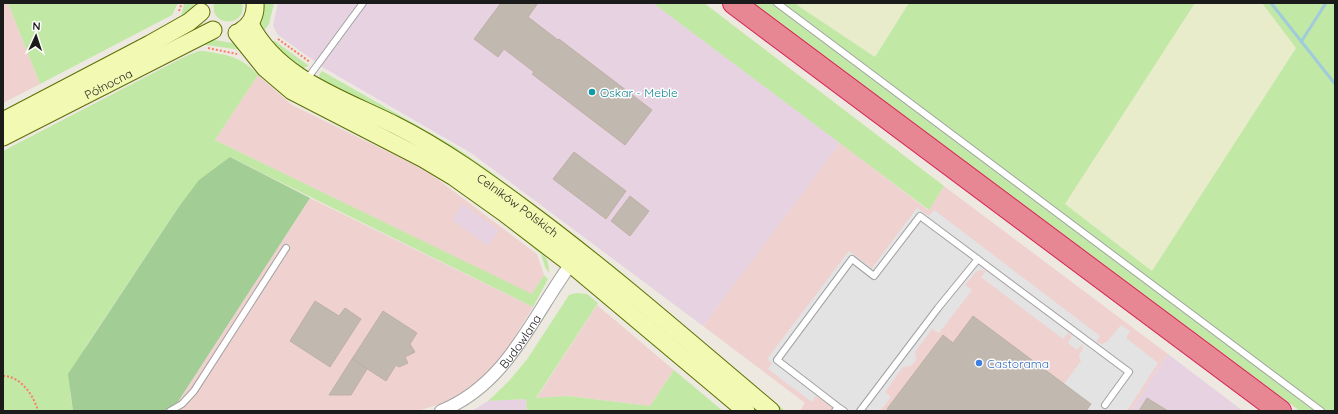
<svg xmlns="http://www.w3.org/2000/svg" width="1338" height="414" font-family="Quicksand,sans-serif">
<rect width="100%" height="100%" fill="#ede9e0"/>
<path fill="#efd2cf" d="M3 3H8L40 84 3 103Z
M258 75 292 105 413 164 432 175 537 254 544 275 532 295 215 140Z
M840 143 928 210 944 186 1168 354 1131 411H800L805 403 703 326Z
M310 198 533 307 501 359 469 389 449 401 418 411H172Z
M597 305 674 370 650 406 568 396 536 399Z"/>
<path fill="#e6d2e1" d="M278 3H653L840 143 703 326 471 153 324 68 278 35 273 26Z
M463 204 499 230 488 246 452 220Z
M1168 354 1243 411H1131Z
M526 399 527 411H472L488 401Z"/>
<path fill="#e8eccb" d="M798 3H909L875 57 797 5Z
M1195 3H1262L1296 48 1152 271 1065 204Z"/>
<path fill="#c2e8a5" d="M8 3H178L172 15 40 84Z
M184 3H195L191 10 181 18Z
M214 3H242C248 27 209 28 214 3Z
M263 3H274L269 24 263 32 259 21Z
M653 3H704L944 186 929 210Z
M753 3H798L797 5 875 57 909 3H1195L1065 204 1152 271 1296 48 1262 3H1335V411H1300Z
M209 39 232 43 241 50 199 44Z
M271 41H275L309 66 301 69 274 47Z
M199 51H204C230 56 239 55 258 75L215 140 532 294 544 275 548 279 533 307 230 157 178 208 86 346 70 393 73 411H3V151L186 56Z
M322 71 455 147 491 172 615 267 785 411H780L655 306 320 79 319 75Z
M518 232C533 243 550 252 549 273L545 267 541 254 515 233Z
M577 293 587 294 598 303 536 398 568 396 650 406 674 370 723 411H527L526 399 488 401 509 381 528 358 569 295Z"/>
<path fill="#a2cd95" d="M230 157 310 198 172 411H73L68 374 178 208 199 180Z"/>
<path fill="#e3e3e3" d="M917 208 929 216 934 210 1100 336 1096 342 1102 344 1107 342 1121 325 1130 331 1126 338 1158 363 1127 411H1086L1064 384 1081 361 1079 355 1083 349 1082 344 1077 350 1068 343 1072 336 1068 333 1063 339 981 277 986 271 980 270 976 272 965 285 972 290 939 333 932 329 915 352 916 360 911 366 903 367 885 392 891 397 880 411H838L816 396 812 402 768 369 772 363 767 359 849 251 872 268Z"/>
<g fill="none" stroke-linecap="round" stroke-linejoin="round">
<path stroke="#a0cbdb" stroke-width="3" d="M1271 3 1335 84
M1301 42 1326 3"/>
</g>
<path fill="#c1b8b0" stroke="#beb1a3" d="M501 3H538L528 17 558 40 559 39 652 110 625 145 532 74 534 72 504 49 498 57 474 39Z
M574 152 626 191 606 219 553 179Z
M630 196 649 211 630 236 611 221Z
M315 301 339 316 345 308 361 319 330 367 290 341Z
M383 311 417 333 410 344 415 352 405 357 408 363 399 367 396 365 386 381 352 359Z
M973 316 1091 404 1086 411H890L887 409 943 335 953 343Z
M352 359 367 369 351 395H329Z
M1147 398 1168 411H1139Z"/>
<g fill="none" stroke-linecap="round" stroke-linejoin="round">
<defs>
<path id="lane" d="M777 3 1321 411
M307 79 363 3
M838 407 777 360 852 259 874 276 920 216 1129 372 1105 405
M170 411 182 404 194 391 286 248
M835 411 838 407 844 411
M860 411 938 308 978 259"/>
<g id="street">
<path id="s1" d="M441 411C510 383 533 313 576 257"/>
</g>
<g id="secondary">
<path id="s2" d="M250 24C278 79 343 99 395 125 443 149 485 180 527 211 612 274 691 344 771 411"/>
<path d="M241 31C251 25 256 15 255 3"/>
<path d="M237 33 265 68 292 91 424 159 454 177 503 212 571 264 746 411"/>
<path d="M3 121 150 44 189 22 201 12"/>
<path id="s3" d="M3 137 213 30"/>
</g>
<path id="highway" d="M734 3 1280 411"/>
</defs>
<use href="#lane" stroke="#a2a2a2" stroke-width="8"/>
<use href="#street" stroke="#a2a2a2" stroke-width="14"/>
<use href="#secondary" stroke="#5e7004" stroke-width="19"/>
<use href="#highway" stroke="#d62356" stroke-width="24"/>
<path stroke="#fa7d65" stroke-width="2" stroke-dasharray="2 2" stroke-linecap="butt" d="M179 11 182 3
M278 39 310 62
M208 48 237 54
M3 376C21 376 34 396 38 411"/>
<use href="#lane" stroke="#fff" stroke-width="6"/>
<use href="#street" stroke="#fff" stroke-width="12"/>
<use href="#secondary" stroke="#f1f9b2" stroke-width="17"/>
<use href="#highway" stroke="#e68793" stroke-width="22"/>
</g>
<circle fill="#0f9aa8" stroke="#fff" stroke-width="1.5" cx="592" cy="92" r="4"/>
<circle fill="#3f7fe0" stroke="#fff" stroke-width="1.5" cx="979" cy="363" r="4"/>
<g text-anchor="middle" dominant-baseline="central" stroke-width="3" stroke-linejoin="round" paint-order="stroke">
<g font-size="12" fill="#1b1b1b" stroke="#fff">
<text stroke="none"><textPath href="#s3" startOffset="118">Północna</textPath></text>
<text stroke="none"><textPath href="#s2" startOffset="327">Celników Polskich</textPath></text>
<text stroke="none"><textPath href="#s1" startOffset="107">Budowlana</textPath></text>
</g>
<g font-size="12" fill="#0d838f" stroke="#fff" text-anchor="start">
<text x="600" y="92">Oskar - Meble</text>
</g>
<g font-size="12" fill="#366cbe" stroke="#fff" text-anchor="start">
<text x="987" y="363">Castorama</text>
</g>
</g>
<rect width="1338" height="414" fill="none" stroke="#1b1b1b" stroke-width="8"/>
<g transform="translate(36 36) rotate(3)" stroke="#ffffff" stroke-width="3" paint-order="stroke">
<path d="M0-3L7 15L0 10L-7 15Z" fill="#1b1b1b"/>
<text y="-6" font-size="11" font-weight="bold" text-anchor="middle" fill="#1b1b1b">N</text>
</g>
</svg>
